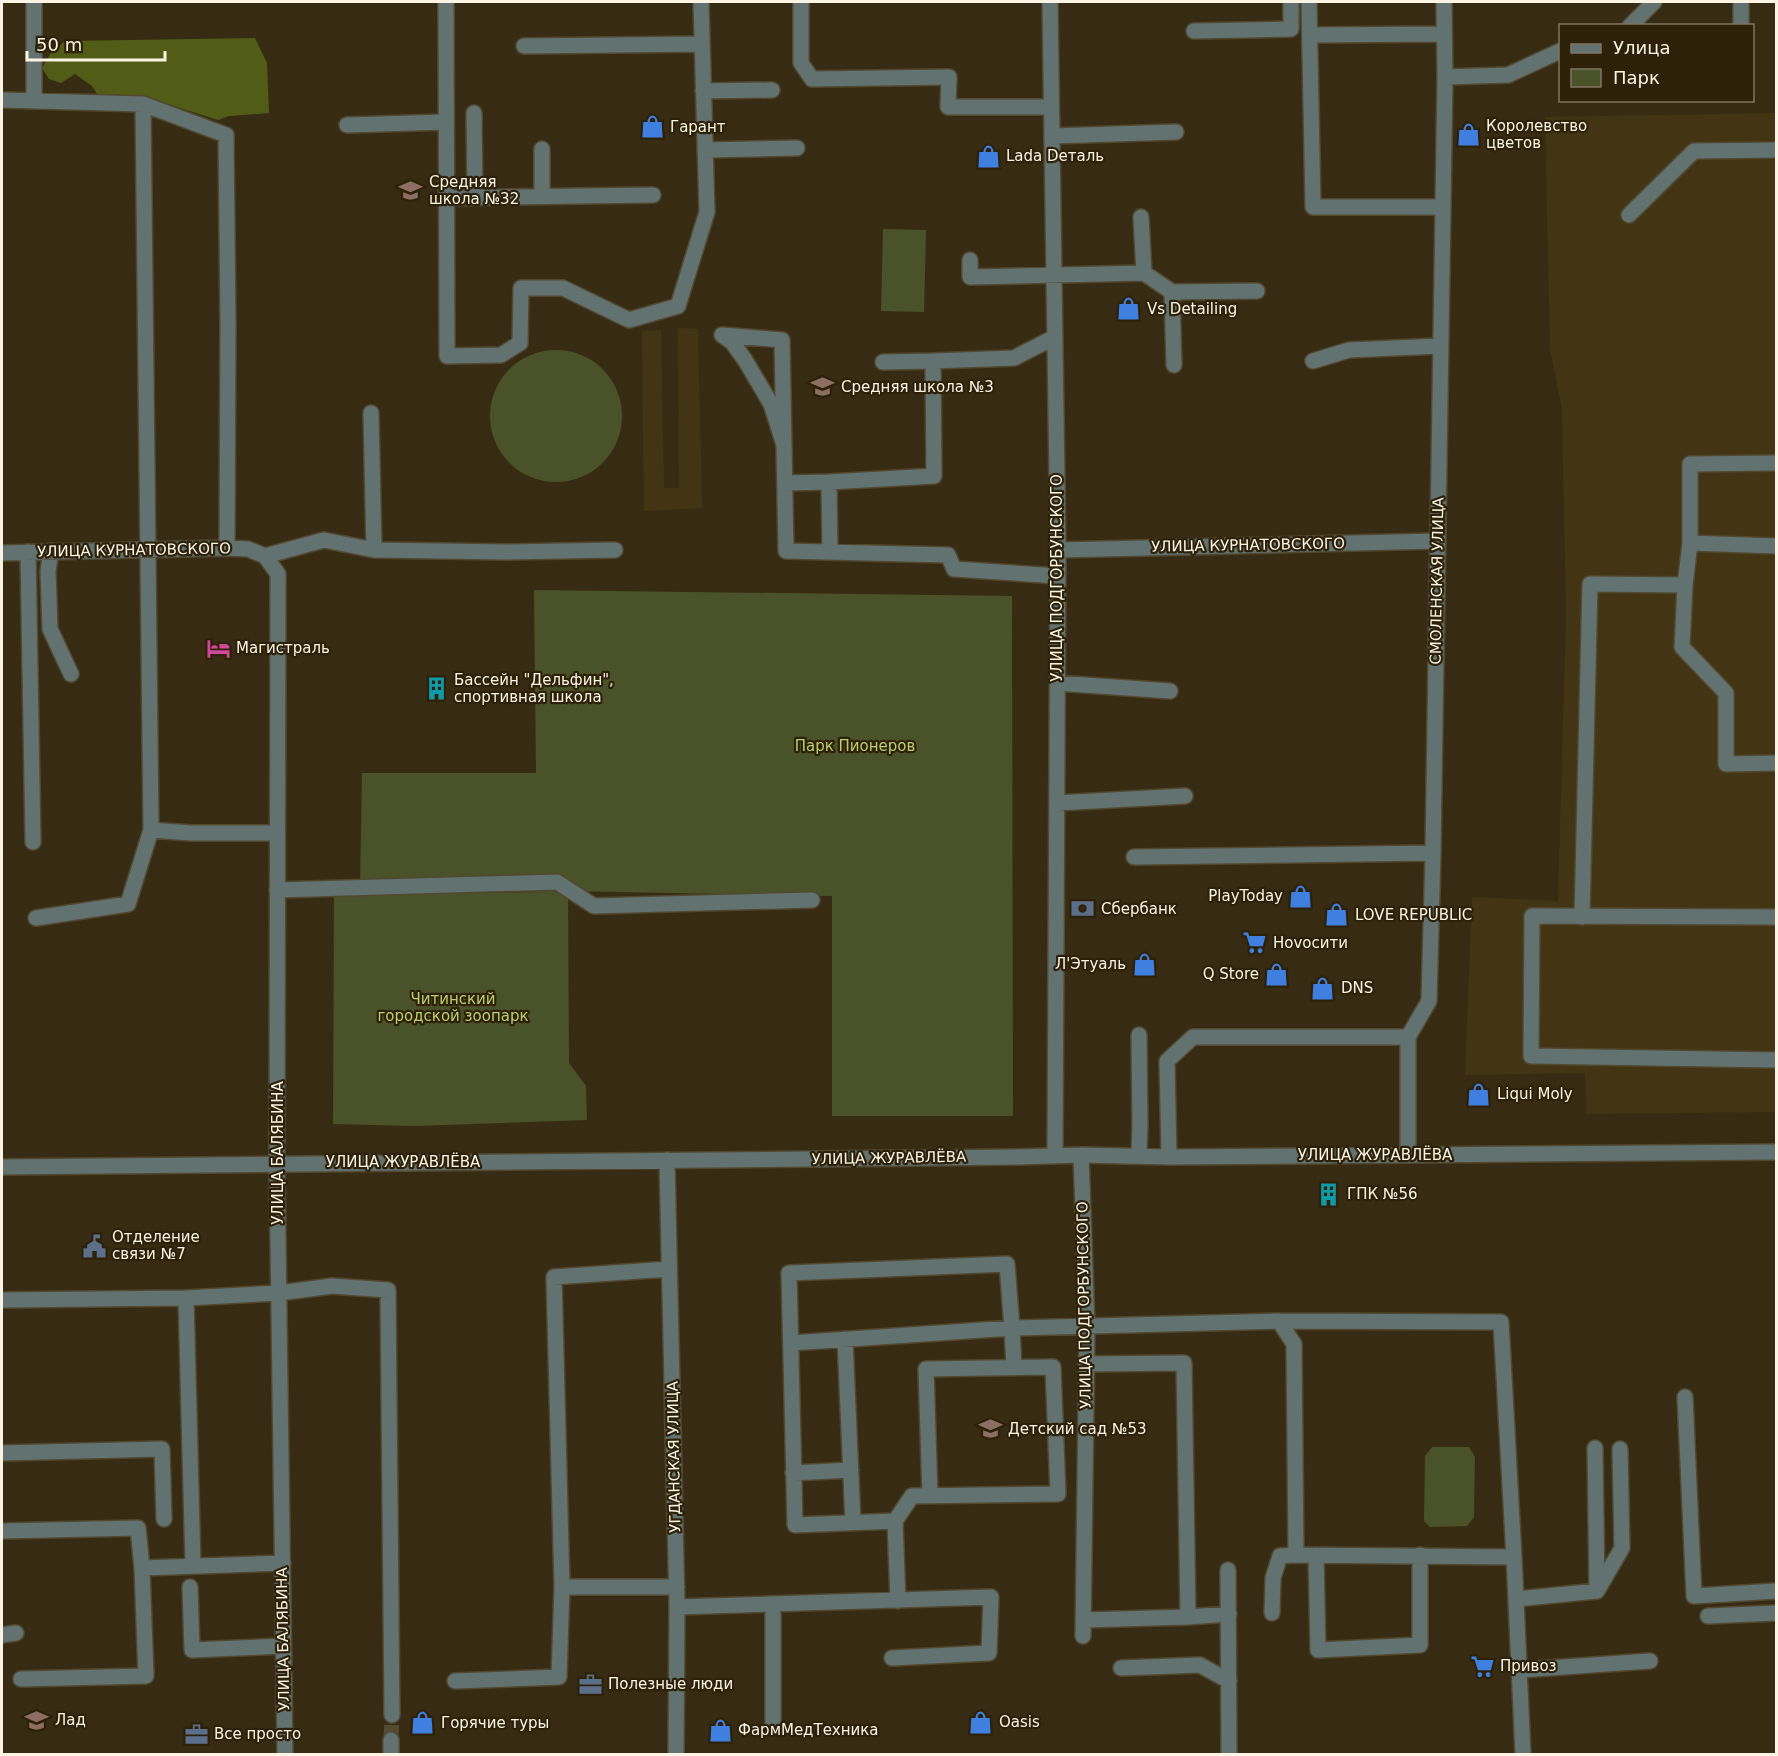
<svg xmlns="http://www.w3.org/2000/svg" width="1778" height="1756" font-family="'DejaVu Sans',sans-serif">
<rect width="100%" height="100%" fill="#372c13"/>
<path fill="#433514" d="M1776 113V1112L1586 1114 1585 1073 1465 1075 1472 897 1558 901 1566 617 1562 409 1550 349 1545 117Z
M678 328 698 329 702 508 644 511 642 331 661 330 664 488H679Z"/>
<path fill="#4a5229" d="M883 229 926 230 924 312 881 311Z
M490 416a66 66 0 1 1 132 0a66 66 0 1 1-132 0Z
M534 590 1012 596 1013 1116H832V896L568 891 569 1063 586 1086 587 1120 415 1126 333 1124 334 894 550 892 360 888 362 773H536Z
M1432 1447H1469L1475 1457 1474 1517 1467 1526 1430 1527 1424 1521 1425 1456Z"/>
<path fill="#515c17" d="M255 38 267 63 269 113 229 116 218 120 145 97H99L92 86 75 74 61 83 49 79 42 68 50 54 65 41Z"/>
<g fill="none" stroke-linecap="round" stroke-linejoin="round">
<path stroke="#544a32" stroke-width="15" stroke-dasharray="15 8" stroke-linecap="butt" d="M391 1740 392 1715"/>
<defs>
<path id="minor" d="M446 2 447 356 501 355 520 343 521 288H563L629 320 678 306 707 212 701 2
M801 2V63L812 79 949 77 948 107H1051
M1050 2 1058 550 1055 1155
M1309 2 1313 207H1443
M1741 2V26
M1630 26 1654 2
M1194 31 1291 29V2
M1310 35 1444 34
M524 46 702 44
M1445 77 1508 75 1560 51
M703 91 772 90
M2 100 143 104 226 135 228 324 227 548
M34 101V2
M143 104 151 830
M474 113 475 197
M347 125 446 122
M1052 136 1176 132
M542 149V196
M705 150 797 148
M447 198 653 195
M1629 215 1694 151 1776 150
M1141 217 1144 273
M970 260V277L1144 273 1172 292 1257 291
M1172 292 1174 365
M1313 361 1349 350 1440 346
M883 362 933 361
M784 445 771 404 745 360 732 342 722 335 782 340 786 551 948 555 954 569 1058 576
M1776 463 1690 464V543L1685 585 1682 647 1726 693V764L1776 763
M829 482 934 476 933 361 1014 358 1055 337
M785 483 829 482 830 552
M1690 543 1776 546
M374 550 506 552 615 550
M1058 550 1438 541
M51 551 48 571 50 629 71 674
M28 552 33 842
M2 553 227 548 248 549 265 556
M265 556 278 574 277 1164 285 1754
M265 556 324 540 374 550 371 413
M1057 683 1170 691
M1057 803 1185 796
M1134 857 1433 853
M277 890 557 882 594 906 812 900
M1582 917 1590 584 1685 585
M1776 917 1532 916 1531 1056 1776 1060
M36 918 128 904 151 830 191 833H277
M1081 1155 1087 1326 1083 1636
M1408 1155V1037L1429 1001 1433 853 1445 77 1444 2
M1139 1156 1140 1124 1139 1035
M1169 1157 1167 1061 1193 1037H1408
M667 1160 677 1607 676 1754
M2 1167 1017 1157 1081 1155 1169 1157 1776 1152
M2 1300 186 1298
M1279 1321 1501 1322 1514 1557
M845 1339 853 1523
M791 1343 1012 1328 1014 1368
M1685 1397 1694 1596 1776 1591
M2 1453 162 1449 164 1519
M793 1473 851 1470
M895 1521 912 1496 1058 1494 1053 1367 926 1369 930 1496
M2 1531 138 1528 142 1568 146 1676 21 1679
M1316 1555 1318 1650 1420 1645V1555
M193 1566 186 1298 279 1293 332 1286 388 1290 392 1715
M142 1568 283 1563
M1228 1570 1229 1754
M190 1587 192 1650 283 1646
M562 1587 554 1277 669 1269
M1597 1591 1622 1548 1620 1449
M1516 1599 1597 1591 1595 1448
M898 1601 895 1521 795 1525 789 1273 1007 1264 1012 1328 1279 1321 1294 1344 1296 1555 1514 1557 1523 1754
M677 1607 991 1597 989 1653 892 1658
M1272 1613 1273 1578 1280 1556 1296 1555
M1708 1616 1776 1613
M1188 1617 1229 1614
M1084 1620 1188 1617 1184 1363 1086 1364
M2 1635 16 1633
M1121 1668 1200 1665 1229 1681
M1519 1670 1650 1661
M455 1681 559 1677 562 1587H677
M773 1725V1604
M391 1754V1740"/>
</defs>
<use href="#minor" stroke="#524830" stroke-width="18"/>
<use href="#minor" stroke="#627270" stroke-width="15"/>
</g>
<defs>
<symbol id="shop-bare" viewBox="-9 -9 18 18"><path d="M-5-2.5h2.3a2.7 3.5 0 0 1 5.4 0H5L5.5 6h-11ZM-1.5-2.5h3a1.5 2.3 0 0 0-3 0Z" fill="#3f7fe0" stroke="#2d2209" stroke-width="2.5" paint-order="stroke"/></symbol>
<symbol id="school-bare" viewBox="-9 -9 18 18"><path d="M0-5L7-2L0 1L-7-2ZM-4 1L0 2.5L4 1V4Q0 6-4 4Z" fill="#8d6e63" stroke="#2d2209" stroke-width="2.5" paint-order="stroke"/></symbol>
<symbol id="hotel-bare" viewBox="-9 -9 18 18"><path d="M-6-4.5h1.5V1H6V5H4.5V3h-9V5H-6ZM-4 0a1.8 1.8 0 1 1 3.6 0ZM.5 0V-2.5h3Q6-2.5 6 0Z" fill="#d1479c" stroke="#2d2209" stroke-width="2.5" paint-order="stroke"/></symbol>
<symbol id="building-bare" viewBox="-9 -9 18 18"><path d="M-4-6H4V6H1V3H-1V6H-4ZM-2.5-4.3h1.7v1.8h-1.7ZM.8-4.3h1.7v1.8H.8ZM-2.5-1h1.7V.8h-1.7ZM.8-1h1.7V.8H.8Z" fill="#0f9aa8" stroke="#2d2209" stroke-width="2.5" paint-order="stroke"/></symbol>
<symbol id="bank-bare" viewBox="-9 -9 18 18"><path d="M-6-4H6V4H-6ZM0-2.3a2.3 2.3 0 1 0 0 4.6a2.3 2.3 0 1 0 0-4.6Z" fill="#5c6f8a" stroke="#2d2209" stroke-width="2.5" paint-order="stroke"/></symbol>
<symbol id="supermarket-bare" viewBox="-9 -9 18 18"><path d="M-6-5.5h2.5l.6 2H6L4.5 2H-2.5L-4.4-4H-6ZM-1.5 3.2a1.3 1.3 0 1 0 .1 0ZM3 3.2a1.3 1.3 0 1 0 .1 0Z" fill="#3f7fe0" stroke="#2d2209" stroke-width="2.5" paint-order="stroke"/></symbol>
<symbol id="civic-bare" viewBox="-9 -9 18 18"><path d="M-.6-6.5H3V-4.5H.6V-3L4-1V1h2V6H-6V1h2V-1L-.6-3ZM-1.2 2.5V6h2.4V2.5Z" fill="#5c6f8a" stroke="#2d2209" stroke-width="2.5" paint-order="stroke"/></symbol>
<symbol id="office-bare" viewBox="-9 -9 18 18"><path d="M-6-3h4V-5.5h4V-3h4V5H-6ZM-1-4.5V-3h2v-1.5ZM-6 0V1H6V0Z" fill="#5c6f8a" stroke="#2d2209" stroke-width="2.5" paint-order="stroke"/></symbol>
</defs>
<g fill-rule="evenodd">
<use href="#shop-bare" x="636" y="110" width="33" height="33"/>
<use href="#shop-bare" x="1452" y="118" width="33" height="33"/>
<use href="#shop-bare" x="972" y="140" width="33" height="33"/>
<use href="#school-bare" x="394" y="174" width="33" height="33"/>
<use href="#shop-bare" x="1112" y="292" width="33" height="33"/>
<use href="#school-bare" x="806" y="370" width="33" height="33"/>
<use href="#hotel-bare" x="202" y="632" width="33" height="33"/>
<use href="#building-bare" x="420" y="672" width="33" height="33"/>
<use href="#shop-bare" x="1284" y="880" width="33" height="33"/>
<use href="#bank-bare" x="1066" y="892" width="33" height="33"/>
<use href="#shop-bare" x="1320" y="898" width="33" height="33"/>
<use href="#supermarket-bare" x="1238" y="926" width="33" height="33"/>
<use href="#shop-bare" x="1128" y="948" width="33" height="33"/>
<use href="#shop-bare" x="1260" y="958" width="33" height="33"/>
<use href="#shop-bare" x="1306" y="972" width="33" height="33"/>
<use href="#shop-bare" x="1462" y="1078" width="33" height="33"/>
<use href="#building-bare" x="1312" y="1178" width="33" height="33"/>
<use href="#civic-bare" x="78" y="1230" width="33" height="33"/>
<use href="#school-bare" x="974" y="1412" width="33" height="33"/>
<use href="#supermarket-bare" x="1466" y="1650" width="33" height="33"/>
<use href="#office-bare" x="574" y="1668" width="33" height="33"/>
<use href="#school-bare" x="20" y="1704" width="33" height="33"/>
<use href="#shop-bare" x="964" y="1706" width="33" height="33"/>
<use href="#shop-bare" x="406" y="1706" width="33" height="33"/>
<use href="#shop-bare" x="704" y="1714" width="33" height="33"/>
<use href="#office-bare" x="180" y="1718" width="33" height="33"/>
</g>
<g text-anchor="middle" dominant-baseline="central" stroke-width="4.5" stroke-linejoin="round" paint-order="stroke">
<g font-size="15" fill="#fbf4e5" stroke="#2d2209" text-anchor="start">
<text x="1486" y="126">Королевство<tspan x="1486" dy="17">цветов</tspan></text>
<text x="670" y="127">Гарант</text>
<text x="1006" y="156">Lada Dеталь</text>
<text x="429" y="182">Средняя<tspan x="429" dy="17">школа №32</tspan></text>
<text x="1147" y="309">Vs Detailing</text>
<text x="841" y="387">Средняя школа №3</text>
<text x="236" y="648">Магистраль</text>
<text x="454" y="680">Бассейн "Дельфин",<tspan x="454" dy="17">спортивная школа</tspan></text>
<text x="1283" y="896" text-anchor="end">PlayToday</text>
<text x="1101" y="909">Сбербанк</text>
<text x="1355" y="915">LOVE REPUBLIC</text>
<text x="1273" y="943">Ноvосити</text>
<text x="1126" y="964" text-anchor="end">Л'Этуаль</text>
<text x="1259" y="974" text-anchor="end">Q Store</text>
<text x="1341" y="988">DNS</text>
<text x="1497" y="1094">Liqui Moly</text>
<text x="1347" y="1194">ГПК №56</text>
<text x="112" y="1237">Отделение<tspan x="112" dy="17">связи №7</tspan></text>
<text x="1008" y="1429">Детский сад №53</text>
<text x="1500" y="1666">Привоз</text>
<text x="608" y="1684">Полезные люди</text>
<text x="55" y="1720">Лад</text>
<text x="999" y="1722">Oasis</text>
<text x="441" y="1723">Горячие туры</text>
<text x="738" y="1730">ФармМедТехника</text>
<text x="214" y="1734">Все просто</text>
</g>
<g font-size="15" fill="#fbf4e5" stroke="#2d2209">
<text transform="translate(1248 545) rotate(-1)">УЛИЦА КУРНАТОВСКОГО</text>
<text transform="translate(134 550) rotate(-1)">УЛИЦА КУРНАТОВСКОГО</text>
<text transform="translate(1057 578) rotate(-90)">УЛИЦА ПОДГОРБУНСКОГО</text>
<text transform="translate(1437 581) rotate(-89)">СМОЛЕНСКАЯ УЛИЦА</text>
<text transform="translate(278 1153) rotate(-90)">УЛИЦА БАЛЯБИНА</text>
<text x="1375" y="1155">УЛИЦА ЖУРАВЛЁВА</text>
<text transform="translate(889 1158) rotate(-1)">УЛИЦА ЖУРАВЛЁВА</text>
<text x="403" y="1162">УЛИЦА ЖУРАВЛЁВА</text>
<text transform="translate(1084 1305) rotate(-91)">УЛИЦА ПОДГОРБУНСКОГО</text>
<text transform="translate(674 1457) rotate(-91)">УГДАНСКАЯ УЛИЦА</text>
<text transform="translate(283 1639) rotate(-91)">УЛИЦА БАЛЯБИНА</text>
</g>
<g font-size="15" fill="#bdcf70" stroke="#2d2209">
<text x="855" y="746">Парк Пионеров</text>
<text x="453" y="999">Читинский<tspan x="453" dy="17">городской зоопарк</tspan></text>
</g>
</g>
<rect width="1778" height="1756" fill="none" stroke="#fbf4e5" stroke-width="6"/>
<rect x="1559" y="24" width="195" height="78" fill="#2d2209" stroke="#7f7661" stroke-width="1.5"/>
<rect x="1571" y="44" width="30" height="9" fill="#627270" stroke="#7f7661" stroke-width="1.5"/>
<text x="1613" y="54" font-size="18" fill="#fbf4e5">Улица</text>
<rect x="1571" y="69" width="30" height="18" fill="#4a5229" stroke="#7f7661" stroke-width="1.5"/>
<text x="1613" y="84" font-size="18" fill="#fbf4e5">Парк</text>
<path d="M27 51v9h138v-9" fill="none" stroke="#fbf4e5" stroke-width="3"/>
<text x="36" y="51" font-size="18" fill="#fbf4e5" stroke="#2d2209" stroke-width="4.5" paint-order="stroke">50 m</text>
</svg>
